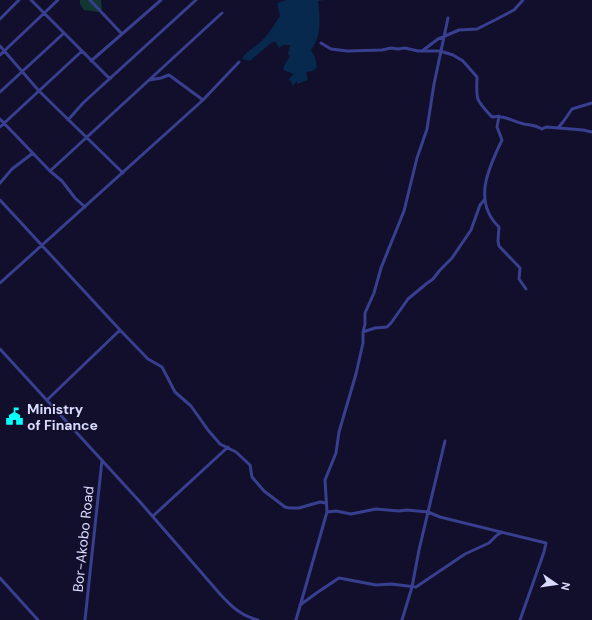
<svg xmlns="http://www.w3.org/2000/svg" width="592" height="620" font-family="'DM Sans',sans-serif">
<rect width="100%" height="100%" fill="#110f2c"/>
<path fill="#123631" d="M80 0H101L102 9 98 12 84 10 80 4Z"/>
<path fill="#07294d" d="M287 0H325L318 1C320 18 322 35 311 50L315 57 317 67 313 71 306 72 308 80 297 84V81L293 86 289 79 294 74 283 70 284 66 290 56 288 54 290 45H283L279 48 276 42H272L250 61 242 59C244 54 249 51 253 48 265 40 272 28 280 16L277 3Z"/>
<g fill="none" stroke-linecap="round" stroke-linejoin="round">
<path stroke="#373f8e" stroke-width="3" d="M31 0 108 77 111 78
M90 0 122 34
M0 19 19 0
M321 43 331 49 347 51 382 50 391 48 398 49 405 48 418 51H440L453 55 463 61 477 77C476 101 476 100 492 117 504 115 512 121 524 124 531 125 536 125 542 129L546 127 583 130 592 132
M0 46 39 91 123 173
M422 51 438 39 459 30 477 29 493 21 514 10 523 0
M0 55 58 0
M91 61 161 0
M149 80 161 78 169 75 203 100
M0 92 64 33
M499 116 497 127 502 140C489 167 472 201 499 227L498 241 499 246 520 268 519 279 526 289
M0 119 50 171 62 181 75 198 85 207
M68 120 83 103 196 0
M0 127 82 51
M558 128 563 122 572 109 592 103
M50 171 222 13
M0 183 12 169 33 153
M0 200 120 330 148 359 162 367 175 392 191 406 208 430 220 444 236 452 250 465 252 477 264 491 285 507 289 508H299L320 502 326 503
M0 283 203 100 239 62
M363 332 375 328 387 327 391 323 408 299 426 284 433 279 440 270 452 258 471 230 480 205 485 199
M0 349 141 503 220 594C231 606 241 616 258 620
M47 400 120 330
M327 512 336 511 351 514 376 509 399 511 407 510 428 512 445 441
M153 516 228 447
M0 578 38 620
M300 605 318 592 339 578 376 585 391 584 416 587 465 554 489 543 497 535 502 532
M85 620 102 460
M296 620 327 512 325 480 336 453 339 432 356 374 363 343V332L365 324V313L374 293 381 268 404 211 417 158 427 129 434 84 448 18
M402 620 412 587 419 550 428 512 440 517 546 543 544 552 520 620"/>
</g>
<defs>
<symbol id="civic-bare" viewBox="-9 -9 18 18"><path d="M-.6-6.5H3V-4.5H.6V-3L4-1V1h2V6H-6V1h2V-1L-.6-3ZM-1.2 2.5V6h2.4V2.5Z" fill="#06fff9" stroke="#110f2c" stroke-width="2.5" paint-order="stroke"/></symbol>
</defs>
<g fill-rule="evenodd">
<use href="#civic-bare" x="2" y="404" width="25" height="25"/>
</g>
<g text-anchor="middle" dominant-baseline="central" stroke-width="3" stroke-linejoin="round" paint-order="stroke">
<g font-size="14" font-weight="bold" fill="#dadbff" stroke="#110f2c" text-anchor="start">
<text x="27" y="409">Ministry<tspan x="27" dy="16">of Finance</tspan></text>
</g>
<g font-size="14" fill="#dadbff" stroke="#110f2c">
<text transform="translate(83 539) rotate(-84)">Bor-Akobo Road</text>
</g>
</g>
<g transform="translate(556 584) rotate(103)" stroke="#110f2c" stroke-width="3" paint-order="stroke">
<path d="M0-3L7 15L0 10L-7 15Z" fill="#dadbff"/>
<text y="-6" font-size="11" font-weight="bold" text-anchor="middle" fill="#dadbff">N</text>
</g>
</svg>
